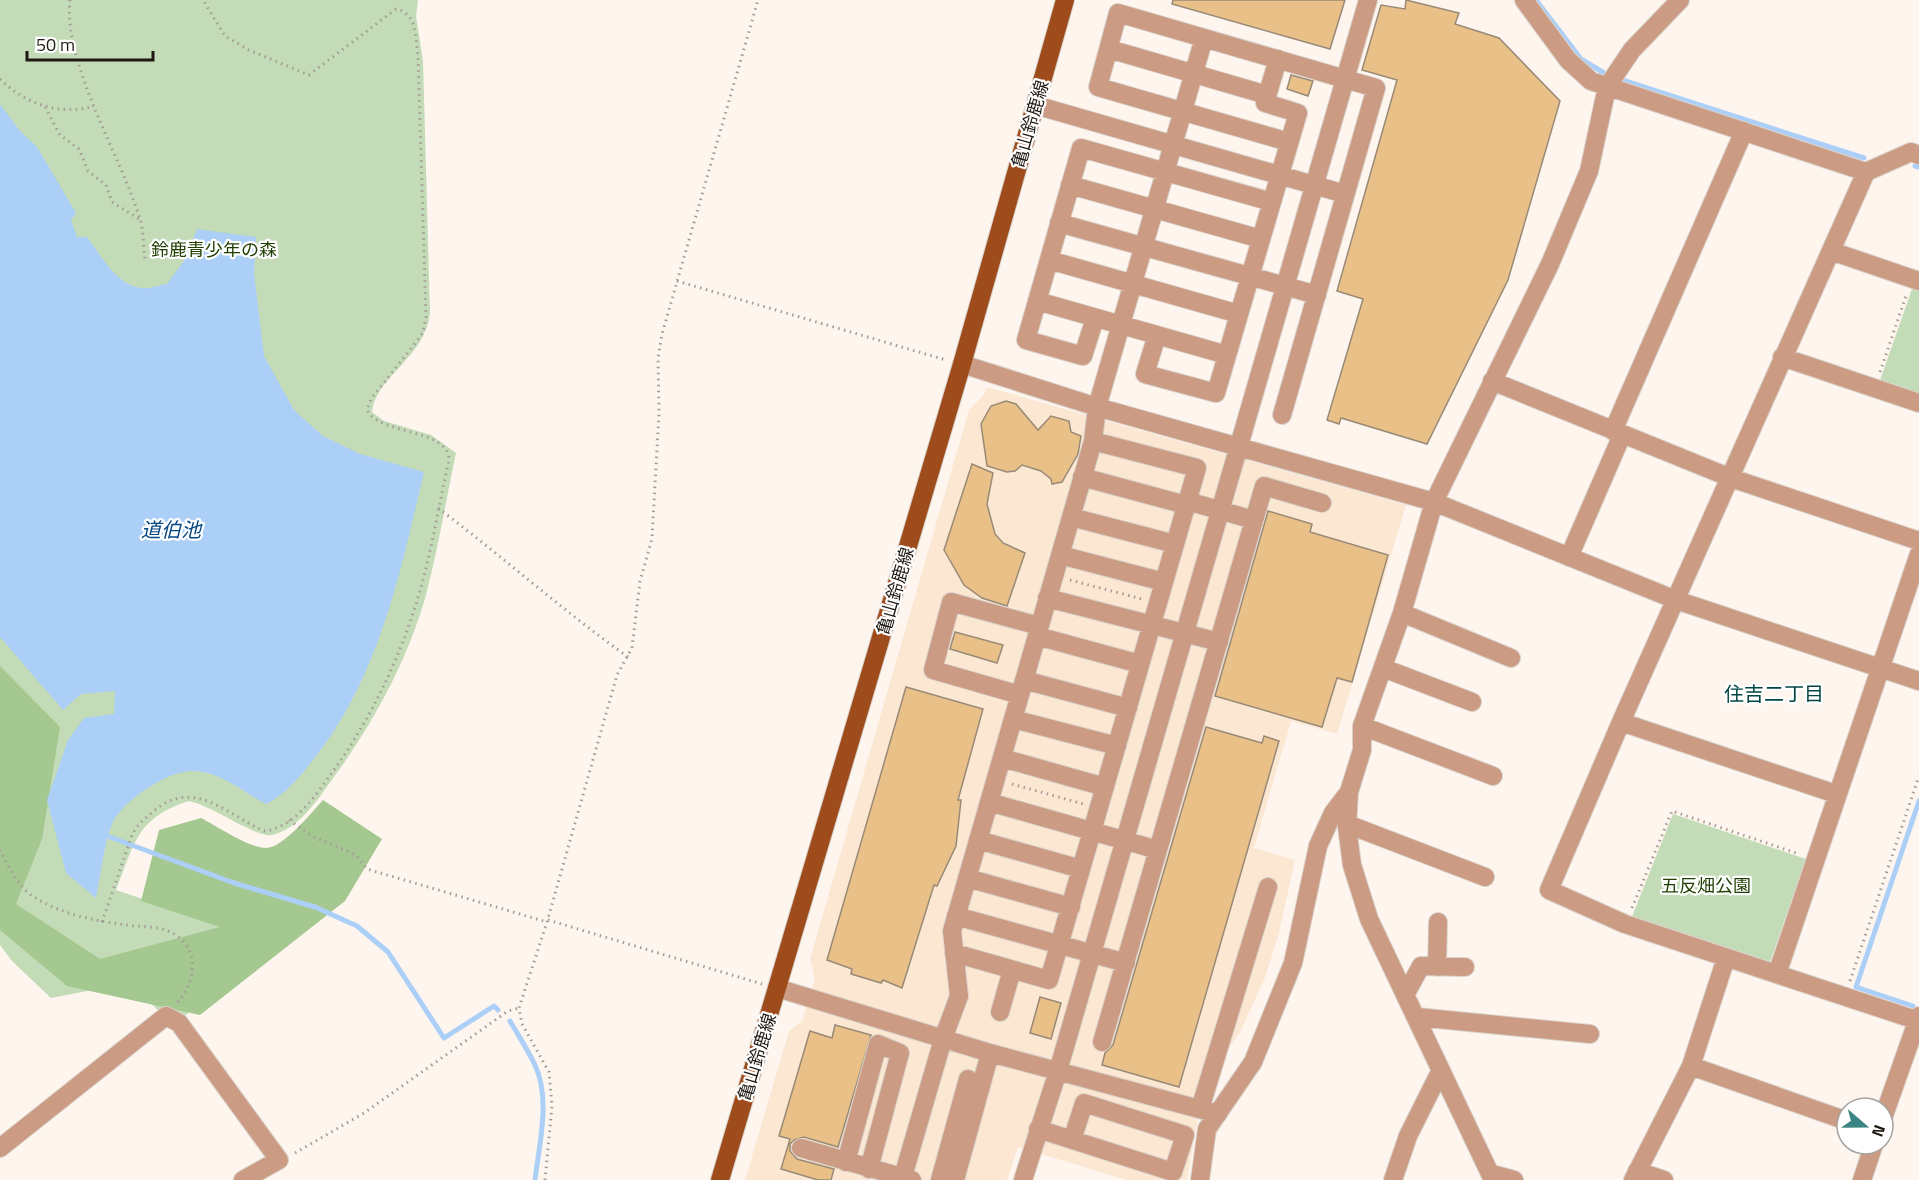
<svg xmlns="http://www.w3.org/2000/svg" width="1919" height="1180" font-family="'Titillium Web','Noto Sans JP',sans-serif">
<rect width="100%" height="100%" fill="#fdf5ee"/>
<path fill="#fce7d3" d="M987 387 1406 505 1337 734 1291 721 1254 848 1295 860 1278 937 1264 980 1240 1032 1203 1088 1187 1180H1127L1018 1147 1007 1180H745L789 1031 802 1021 815 979 810 959 969 410 983 396Z"/>
<path fill="#c3dbb6" d="M0 0H418L416 16 423 61 430 313C425 358 376 376 372 412L384 421 431 435 456 453C446 500 438 549 426 595 407 662 372 726 331 781 317 801 297 830 272 835 256 838 213 806 189 801 136 818 135 843 116 890L235 930 215 986 182 1019 159 1011 128 983 51 998 12 961 0 945Z
M1913 286 1919 288V396L1879 383Z
M1673 814 1806 859 1770 962 1767 964 1631 919Z"/>
<path fill="#a4c88f" d="M0 666 60 727 42 839 16 904 100 959 220 927 141 901 159 830 201 818C217 826 249 848 266 848 283 848 311 813 323 800L382 839 345 901 200 1015 67 986 0 930Z"/>
<path fill="#accff8" d="M0 104 19 130 37 147 76 213 71 220 77 237H87C101 255 117 287 143 288 150 289 160 285 167 284L184 261 197 229 256 237 254 273 264 356 294 410 323 436 360 454 424 472C400 574 378 682 309 765 296 781 284 795 266 804 244 792 220 772 195 771 169 769 126 799 114 820 105 835 100 879 96 898L66 873 47 800 68 740 84 718 114 714 115 691 81 694 63 710 0 637Z"/>
<g fill="none" stroke-linecap="round" stroke-linejoin="round">
<path stroke="#accff8" stroke-width="5" d="M1536 0 1581 59 1604 73
M1622 80 1864 158
M1915 166 1919 167
M110 837 234 883 315 907 357 926 388 952 444 1038 494 1006 498 1010
M1913 1006 1856 987 1919 801
M510 1021C518 1035 528 1050 535 1065 551 1099 539 1145 535 1180"/>
</g>
<path fill="#e9c188" stroke="#998a77" stroke-width="1.5" d="M1173 0H1345L1330 49 1172 4Z
M1406 0 1459 13 1455 24 1499 38 1560 101 1508 280 1427 444 1341 418 1339 424 1327 420 1363 299 1337 291 1397 80 1362 70 1381 5 1405 9Z
M1291 75 1313 81 1308 96 1287 89Z
M1006 401 1016 404 1038 430 1051 416 1069 421 1071 432 1081 436 1078 454 1062 482 1052 484 1051 479 1041 471 1022 465 1015 471 1007 472 987 466 981 424 991 406Z
M972 464 993 473 987 504 995 534 1003 543 1025 553 1007 606 982 598 964 585 944 550Z
M1268 511 1312 524 1310 532 1388 555 1352 682 1337 678 1322 727 1215 696Z
M955 632 1003 645 997 663 950 649Z
M906 687 983 709 958 800H961L956 846 937 886 934 885 902 988 883 980 881 983 851 974 852 969 827 960Z
M1206 727 1262 743 1264 736 1279 741 1179 1087 1102 1065 1105 1053 1113 1045Z
M1040 997 1061 1003 1051 1039 1030 1033Z
M835 1025 871 1035 838 1147 804 1137 794 1140 790 1144V1151L797 1159 834 1169 831 1180H818L781 1169 790 1139 779 1136 810 1031 832 1038Z"/>
<g fill="none" stroke-linecap="round" stroke-linejoin="round">
<defs>
<path id="minor" d="M1524 0 1568 60 1591 81 1866 172 1911 152 1919 155
M1109 49 1267 95
M1035 105 1345 194
M1866 172 1621 722 1549 890 1625 924 1919 1021
M1070 185 1261 239
M1059 223 1317 295
M1831 251 1919 281
M1049 260 1239 314
M1037 301 1227 355
M1095 318 1083 356 1026 340 1081 148 1272 202
M1157 335 1145 374 1216 393 1298 113 1265 103 1278 59
M1782 357 1919 403
M962 364 1097 407 1434 502 1676 600 1919 681
M1492 381 1731 478 1919 541
M1282 415 1376 88 1118 13 1098 87 1289 142
M1613 431 1744 131
M1082 477 1186 505
M1187 501 1254 520
M1071 517 1175 544
M1060 555 1164 582
M1569 557 1622 435
M1047 598 1219 642
M1402 613 1511 658
M1037 636 1140 664
M1383 668 1472 702
M1024 680 1128 708
M1020 695 933 670 951 602 1039 626
M1013 719 1117 746
M1621 722 1836 794
M1362 726 1493 776
M1002 758 1105 787
M989 802 1158 850
M1347 824 1485 877
M978 840 1081 869
M967 878 1071 907
M956 916 1126 963
M954 953 1049 980 1197 468 1093 441
M1437 967 1438 922
M1777 974 1919 554
M777 988 990 1053 1218 1114
M1405 995 1421 966 1465 967
M1000 1012 1012 970
M1417 1017 1590 1034
M1102 1042 1264 486 1322 503
M1691 1066 1847 1121
M1200 1109 1268 887
M1883 1118 1919 1016
M1038 1129 1173 1172 1185 1135 1084 1103 1072 1140
M0 1148 166 1016 179 1023 279 1160 243 1180
M801 1148 912 1180
M846 1162 878 1044 900 1053 869 1169
M1637 1171 1664 1180
M1492 1174 1514 1180
M902 1180 943 1039 959 996 952 931 1093 441 1097 407 1204 38
M940 1180 968 1079
M955 1180 990 1053
M1023 1180 1058 1071 1368 0
M1200 1180 1207 1129 1253 1062 1293 963 1318 846 1333 813 1349 792
M1393 1180 1408 1136 1441 1070
M1493 1180 1369 919 1352 865 1347 827 1349 792 1362 750V726L1402 613 1434 502 1550 264 1589 171 1607 87 1632 50 1680 0
M1633 1180 1691 1066 1726 958
M1862 1180 1874 1144"/>
<path id="major" d="M720 1180 962 364 1065 0"/>
</defs>
<use href="#minor" stroke="#d9d2cb" stroke-width="20"/>
<use href="#major" stroke="#d9d2cb" stroke-width="20"/>
<path stroke="#a39c95" stroke-width="3" stroke-dasharray="1.5 4.5" stroke-linecap="butt" d="M70 0C63 64 121 156 140 219 144 231 143 247 145 260
M0 79C25 104 60 116 94 106
M45 107 60 135 79 149 88 171 106 185 112 202 139 219
M677 281 946 360
M1880 372 1907 293
M438 508C503 557 562 610 628 657
M1070 580 1142 599
M1012 784 1083 804
M289 820 312 836 356 855 367 869 547 922
M0 850C8 865 17 885 31 895 59 914 95 921 127 925 140 927 157 926 168 931 201 944 197 981 177 1003
M1632 908 1672 811 1799 854
M548 920 762 984
M102 922 132 835C137 825 145 818 154 811 193 777 228 815 264 831 294 828 315 796 332 773 371 718 400 659 419 594 432 550 439 504 449 460 449 428 378 435 367 410L371 399 417 341 423 332 426 317 418 56C415 37 418 14 396 9L309 75 249 50 225 36 203 0
M1850 981 1919 776
M295 1153 364 1113 508 1011 519 1008
M545 1180 552 1106 549 1072 522 1024 519 1008 547 922 617 675 632 648 640 581 652 539 659 413 658 358 662 334 758 0"/>
<use href="#minor" stroke="#cb9b84" stroke-width="18"/>
<use href="#major" stroke="#9e4c1c" stroke-width="18"/>
</g>
<g text-anchor="middle" dominant-baseline="central" stroke-width="4.5" stroke-linejoin="round" paint-order="stroke">
<g font-size="18" fill="#1f1912" stroke="#fff">
<text transform="translate(1030 124) rotate(-74)">亀山鈴鹿線</text>
<text transform="translate(895 591) rotate(-74)">亀山鈴鹿線</text>
<text transform="translate(757 1057) rotate(-73)">亀山鈴鹿線</text>
</g>
<g font-size="18" fill="#1f3e01" stroke="#fff">
<text x="214" y="249">鈴鹿青少年の森</text>
<text x="1706" y="885">五反畑公園</text>
</g>
<g font-size="20" font-style="italic" fill="#044682" stroke="#fff">
<text x="171" y="529">道伯池</text>
</g>
<g font-size="20" fill="#014543" stroke="#fff">
<text x="1774" y="693">住吉二丁目</text>
</g>
</g>
<g transform="translate(1865 1126) rotate(110)"><circle r="28" fill="#ffffff" stroke="#a5a3a0" stroke-width="1.5"/>
<path d="M0-4.5L10 22L0 15L-10 22Z" fill="#3b8481"/>
<text y="-9" font-size="16" font-weight="bold" text-anchor="middle" fill="#1f1912">N</text>
</g>
<path d="M27 51v9h126v-9" fill="none" stroke="#1f1912" stroke-width="3"/>
<text x="36" y="51" font-size="18" fill="#1f1912" stroke="#ffffff" stroke-width="4.5" paint-order="stroke">50 m</text>
</svg>
